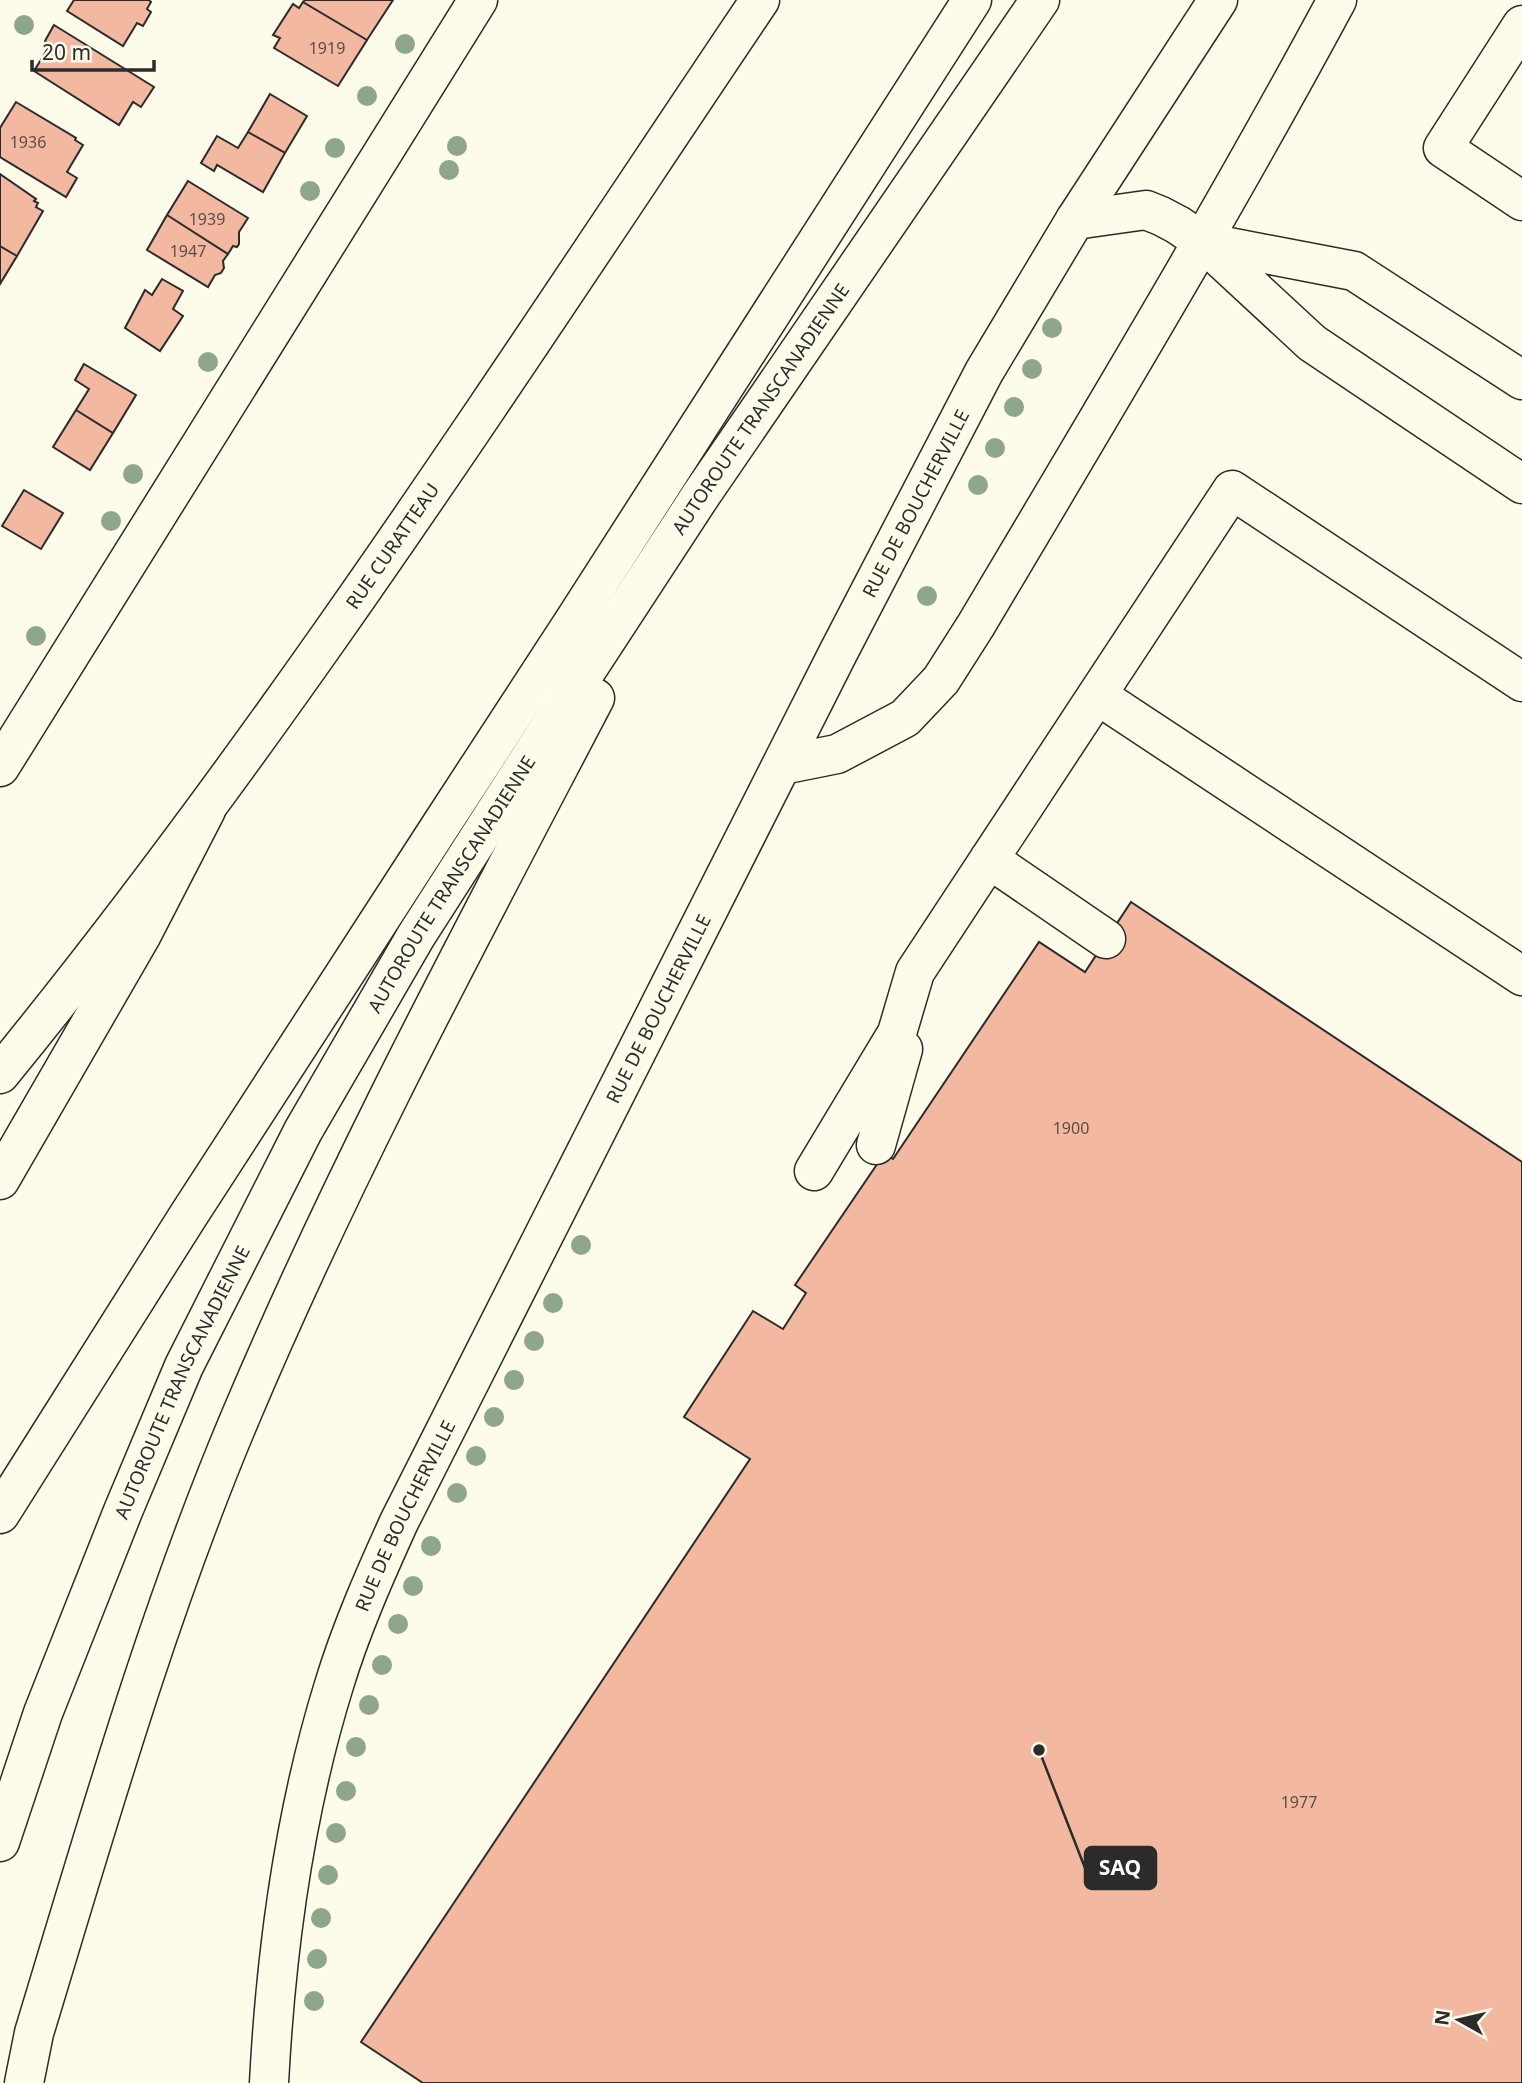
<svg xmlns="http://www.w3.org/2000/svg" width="1522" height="2083" font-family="'Noto Sans',sans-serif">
<rect width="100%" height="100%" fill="#fdfbea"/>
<path fill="#f2b8a0" stroke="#2b2b2b" stroke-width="2" d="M74 0H149L151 2 147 9 151 12 143 26 137 23 123 46 67 11Z
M305 0H393L367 40 303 2Z
M303 2 367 40 338 86 274 48 280 38 273 35 293 4 299 8Z
M54 25 154 87 141 107 133 102 119 125 34 71 50 45 45 41Z
M270 94 307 116 285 153 248 132Z
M16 102 76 138 75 140 83 145 67 172 77 178 66 197 0 157V128Z
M248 132 285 153 263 192 217 165 214 171 201 163 217 136 238 148Z
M0 174 36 199 34 201 38 203 36 207 43 211 17 256 0 246Z
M188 181 248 218 239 232V244L237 247 233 246 228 254 167 215Z
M167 215 228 254 223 261 224 268 221 273 215 275 208 287 147 250Z
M0 246 17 256 0 284Z
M162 279 183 291 173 309 183 316 160 351 125 328 145 290 152 295Z
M84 364 136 395 113 433 76 410 89 389 75 380Z
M76 410 113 433 90 470 53 447Z
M24 490 63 513 41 549 2 526Z
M1131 902 1522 1162V2083H423L361 2042 750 1459 684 1417 753 1311 783 1329 806 1293 795 1285 884 1154 893 1159 1039 942 1085 972Z"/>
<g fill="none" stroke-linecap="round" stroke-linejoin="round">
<defs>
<path id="minor" d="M1522 25 1443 148 1522 201
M1075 220 1146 210 1161 216 1178 225 1203 242 1312 343 1522 484
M1203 242 1354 271 1522 380
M1097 695 1232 490 1522 682
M782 765 837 754 905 718 941 680 976 625C1099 418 1223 212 1337 0
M0 767 478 0
M989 859 1106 939
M876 1145 903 1049
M814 1171 897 1033 915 972 1097 695 1522 976"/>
<g id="major">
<path id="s1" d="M0 1074C278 734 515 364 760 0"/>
<path id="s2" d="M269 2083C276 1948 294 1814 334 1685 351 1629 375 1575 399 1522L839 651 984 372 1075 220 1218 0"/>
</g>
<g id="highway">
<path d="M0 1180 141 936 206 810"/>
<path d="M0 1514 188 1216 443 822 576 618 972 0"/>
<path id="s3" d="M0 1842 43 1713 123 1511 184 1366 303 1131 416 936 571 694 701 495 1040 0"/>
<path d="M24 2083 34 2033C97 1826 156 1617 240 1418 344 1171 471 935 595 698"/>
</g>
</defs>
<use href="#minor" stroke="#2b2b2b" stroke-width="41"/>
<use href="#major" stroke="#2b2b2b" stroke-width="41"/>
<use href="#highway" stroke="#2b2b2b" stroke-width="41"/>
<use href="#minor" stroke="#fdfbea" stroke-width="38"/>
<use href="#major" stroke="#fdfbea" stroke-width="38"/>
<use href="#highway" stroke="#fdfbea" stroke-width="38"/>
</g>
<g fill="#8ea78a">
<circle cx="24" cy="25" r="10"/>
<circle cx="405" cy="44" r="10"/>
<circle cx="367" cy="96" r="10"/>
<circle cx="457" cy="146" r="10"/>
<circle cx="335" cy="148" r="10"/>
<circle cx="449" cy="170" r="10"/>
<circle cx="310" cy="191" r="10"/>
<circle cx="1052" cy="328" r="10"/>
<circle cx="208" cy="362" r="10"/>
<circle cx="1032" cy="369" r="10"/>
<circle cx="1014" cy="407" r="10"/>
<circle cx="995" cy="448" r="10"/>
<circle cx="133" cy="474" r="10"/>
<circle cx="978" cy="485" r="10"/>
<circle cx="111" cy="521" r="10"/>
<circle cx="927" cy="596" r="10"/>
<circle cx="36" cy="636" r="10"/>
<circle cx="581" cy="1245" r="10"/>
<circle cx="553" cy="1303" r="10"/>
<circle cx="534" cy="1341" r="10"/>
<circle cx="514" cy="1380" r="10"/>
<circle cx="494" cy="1417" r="10"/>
<circle cx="476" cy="1456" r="10"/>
<circle cx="457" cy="1493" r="10"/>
<circle cx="431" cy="1546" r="10"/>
<circle cx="413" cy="1586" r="10"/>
<circle cx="398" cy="1624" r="10"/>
<circle cx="382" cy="1665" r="10"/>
<circle cx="369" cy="1705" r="10"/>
<circle cx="356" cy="1747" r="10"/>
<circle cx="346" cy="1791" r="10"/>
<circle cx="336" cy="1833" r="10"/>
<circle cx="328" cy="1875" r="10"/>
<circle cx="321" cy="1918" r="10"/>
<circle cx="317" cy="1959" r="10"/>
<circle cx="314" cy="2001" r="10"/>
</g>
<g text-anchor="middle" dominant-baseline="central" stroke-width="5" stroke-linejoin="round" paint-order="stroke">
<g font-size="16" fill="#5d4e48">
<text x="327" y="48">1919</text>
<text x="28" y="142">1936</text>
<text x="207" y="219">1939</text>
<text x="188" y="251">1947</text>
<text x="1071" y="1128">1900</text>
<text x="1299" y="1802">1977</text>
</g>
<g font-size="19" fill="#2b2b2b" stroke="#fdfbea">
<text stroke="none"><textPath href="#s3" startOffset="1629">AUTOROUTE TRANSCANADIENNE</textPath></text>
<text stroke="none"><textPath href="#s2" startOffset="1722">RUE DE BOUCHERVILLE</textPath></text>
<text stroke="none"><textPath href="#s1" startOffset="658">RUE CURATTEAU</textPath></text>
<text stroke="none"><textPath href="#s3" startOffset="1062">AUTOROUTE TRANSCANADIENNE</textPath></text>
<text stroke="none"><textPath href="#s2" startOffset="1155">RUE DE BOUCHERVILLE</textPath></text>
<text stroke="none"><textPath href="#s3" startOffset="495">AUTOROUTE TRANSCANADIENNE</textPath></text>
<text stroke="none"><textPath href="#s2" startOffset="588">RUE DE BOUCHERVILLE</textPath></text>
</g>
</g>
<path fill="none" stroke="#2b2b2b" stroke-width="2.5" d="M1039 1750L1085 1868"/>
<circle fill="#2b2b2b" stroke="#fdfbea" stroke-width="2.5" cx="1039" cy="1750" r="7"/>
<rect fill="#2b2b2b" stroke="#2b2b2b" stroke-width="2.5" x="1085" y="1847" width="71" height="42" rx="7"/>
<g font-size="21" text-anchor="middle" font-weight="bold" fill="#fff">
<text x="1120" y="1875">SAQ</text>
</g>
<g transform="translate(1459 2020) rotate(278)" stroke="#fdfbea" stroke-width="5" paint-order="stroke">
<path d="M0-5L12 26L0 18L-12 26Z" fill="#2b2b2b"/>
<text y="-10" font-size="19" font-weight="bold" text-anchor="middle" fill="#2b2b2b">N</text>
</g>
<path d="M32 60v10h122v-10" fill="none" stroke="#2b2b2b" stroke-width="3.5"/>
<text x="42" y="60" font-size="21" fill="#2b2b2b" stroke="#fdfbea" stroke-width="5" paint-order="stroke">20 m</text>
</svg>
